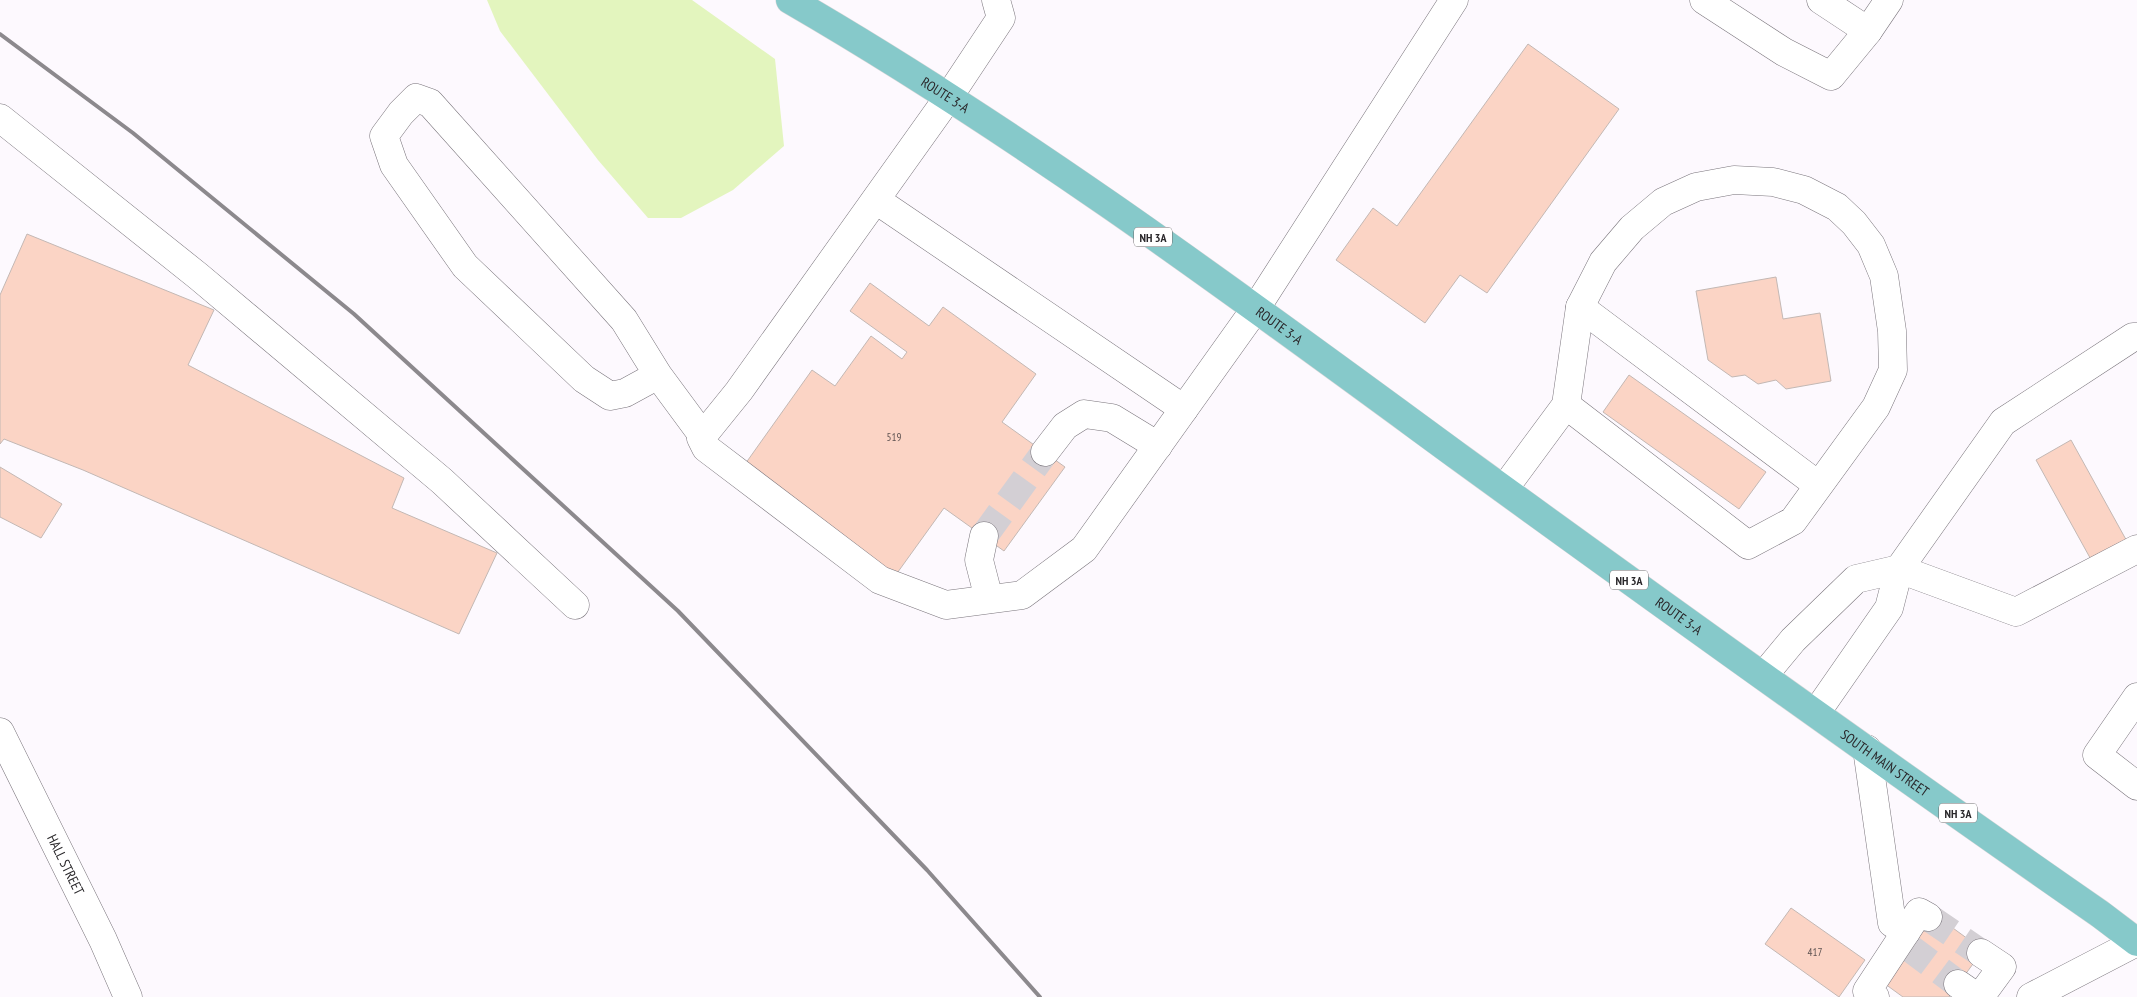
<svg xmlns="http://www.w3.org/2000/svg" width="2137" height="997" font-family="'PT Sans Narrow',sans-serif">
<rect width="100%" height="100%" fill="#fdf9fe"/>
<path fill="#e3f5be" d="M487 0H692L775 59 784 146 733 190 681 218H648L598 160 500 31Z"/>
<path fill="#fbd4c5" stroke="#c3b8b4" d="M1528 44 1619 109 1487 293 1460 275 1425 323 1336 260 1373 208 1397 226Z
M27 234 214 310 188 365 404 478 392 508 497 553 459 634 83 470 4 439 0 444V295Z
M1776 277 1783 319 1820 313 1831 381 1786 389 1776 380 1758 384 1745 375 1732 377 1708 360 1696 291Z
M870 283 929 326 943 307 1036 374 1002 422 1065 467 1004 551 944 508 895 576 743 467 812 370 835 386 871 336 902 359 907 352 850 311Z
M1629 375 1766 472 1739 509 1603 412Z
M2071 440 2129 545 2094 565 2036 460Z
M0 467 62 504 41 538 0 517Z
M1791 908 1865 960 1839 997 1765 944Z
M1931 912 1983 950 1949 997H1903L1881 981Z"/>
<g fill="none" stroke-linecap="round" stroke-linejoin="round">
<path stroke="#d3cfd4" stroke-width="28" stroke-dasharray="28 14" stroke-linecap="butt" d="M984 536 1045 452
M1928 917 1981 953
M1907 946 1958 984"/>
<defs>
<g id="minor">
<path d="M996 0 1001 18 948 98 739 391 701 438 706 448 880 580 946 605 1022 595 1084 549 1256 308 1454 0"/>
<path d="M1704 0 1784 52 1831 76 1868 31 1889 0"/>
<path d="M1821 0 1868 31"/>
<path d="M0 118 198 276 442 481 575 605"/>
<path d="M876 200 1184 409"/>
<path d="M1580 307 1818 485"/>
<path d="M658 375 625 393 610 396 584 379 465 266 394 165 384 136 401 113 416 98 430 103 624 320 658 375 703 436"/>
<path d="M1045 452 1065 426 1084 414 1112 418 1158 446"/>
<path d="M1504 489 1566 405 1748 545 1793 521 1876 407 1893 370 1892 331 1884 276 1871 245 1854 223 1837 207 1804 190 1773 182 1734 180 1696 187 1663 202 1632 228 1603 262 1580 307 1566 405"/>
<path d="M984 536 979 560 989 599"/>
<path d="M1764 675 1793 640 1856 579 1899 569 2016 612 2137 549"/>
<path d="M2137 697 2097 755 2137 786"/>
<path d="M1816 713 1889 608 1899 569 2003 422 2133 337H2137"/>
<path id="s1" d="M0 732 103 940 128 997"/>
<path d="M1867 749 1892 923 1906 932"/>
<path d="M1958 984 1977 997"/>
<path d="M1875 997 1867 991 1919 912 1928 917"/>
<path d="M1980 997 2002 967 1981 953"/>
<path d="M2031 997 2137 942"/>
</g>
<g id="major">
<path id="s2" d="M790 0C1023 135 1242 298 1459 457 1671 611 1884 764 2100 914L2137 942"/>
</g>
</defs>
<use href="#minor" stroke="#7a757c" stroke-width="29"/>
<use href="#major" stroke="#d9d8d9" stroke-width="29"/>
<use href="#minor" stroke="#fff" stroke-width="28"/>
<use href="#major" stroke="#86c9ca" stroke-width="28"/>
<path stroke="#8c898d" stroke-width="4" d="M0 34 133 133 354 314 678 611 927 870 1040 997"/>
</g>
<g text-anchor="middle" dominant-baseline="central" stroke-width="4" stroke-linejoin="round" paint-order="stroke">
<g font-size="11" fill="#5e5352">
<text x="894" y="437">519</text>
<text x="1815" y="952">417</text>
</g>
<g fill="#fff" stroke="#6a686b" stroke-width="1">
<rect x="1134" y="227.5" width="38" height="19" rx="4"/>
<rect x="1610" y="570.5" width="38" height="19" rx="4"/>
<rect x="1939" y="803.5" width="38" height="19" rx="4"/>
</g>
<g font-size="12" font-weight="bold" fill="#2a282b">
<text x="1153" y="237">NH 3A</text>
<text x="1629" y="580">NH 3A</text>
<text x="1958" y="813">NH 3A</text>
</g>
<g font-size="14" fill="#2a282b" stroke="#fff">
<text stroke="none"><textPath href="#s2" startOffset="182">ROUTE 3-A</textPath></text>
<text stroke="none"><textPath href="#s2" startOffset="588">ROUTE 3-A</textPath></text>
<text stroke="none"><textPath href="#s2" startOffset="1082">ROUTE 3-A</textPath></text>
<text stroke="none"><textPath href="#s2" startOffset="1335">SOUTH MAIN STREET</textPath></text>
<text stroke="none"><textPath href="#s1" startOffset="148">HALL STREET</textPath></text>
</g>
</g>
</svg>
